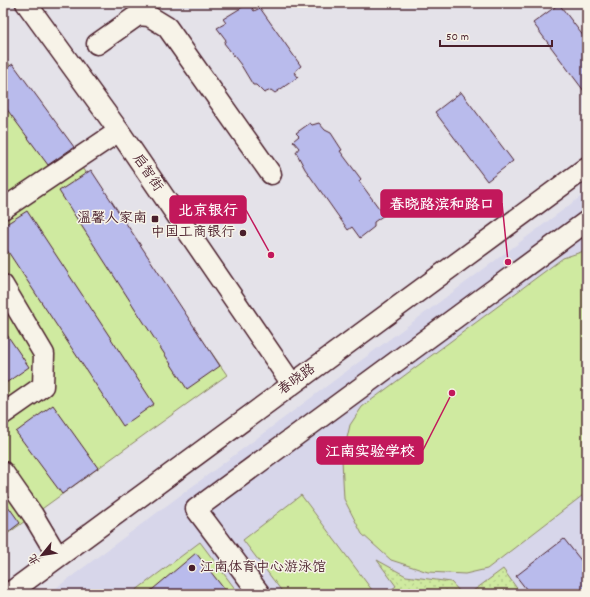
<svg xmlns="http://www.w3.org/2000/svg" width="590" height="597" font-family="Dekko,'LXGW WenKai TC',sans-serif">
<defs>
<pattern id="park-dots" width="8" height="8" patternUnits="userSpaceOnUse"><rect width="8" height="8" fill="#cfeaa0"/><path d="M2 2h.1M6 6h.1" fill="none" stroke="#b3c88a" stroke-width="1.8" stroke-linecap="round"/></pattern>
</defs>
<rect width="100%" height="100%" fill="#e4e2e9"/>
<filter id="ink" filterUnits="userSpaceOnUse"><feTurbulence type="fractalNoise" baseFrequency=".025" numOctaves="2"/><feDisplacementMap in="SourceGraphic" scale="8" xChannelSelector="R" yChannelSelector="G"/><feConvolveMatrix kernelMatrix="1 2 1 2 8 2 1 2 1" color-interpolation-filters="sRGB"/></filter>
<g filter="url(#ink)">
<path fill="#d7d6ea" d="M587 192V594H48Z"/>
<path fill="#cfeaa0" stroke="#8c8466" d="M3 55 227 375 3 537Z
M587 250V492L487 569 465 574 428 572 391 560 362 534 344 499 342 460 350 425 362 407 563 258Z
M301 495 375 594H284L243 540Z
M200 542 239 594H131Z"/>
<path fill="url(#park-dots)" stroke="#8c8466" d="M377 560 406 576 451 582 462 594H386L396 586Z
M503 569 521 594H469Z"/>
<path fill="#b9bbec" stroke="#4a1f2b" d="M249 3 254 11 260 8 301 66 294 72 298 77 275 93 271 90 264 93 256 85H253L241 65 224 43 226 40 217 28 226 23 223 19Z
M559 4 587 41V95L533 23Z
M13 64 74 147 48 165 3 104V70Z
M461 92 513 161 487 181 435 112Z
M310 123 312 125 319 123 325 130 331 133 342 150 340 151 361 179 359 181 384 215 374 222V227L360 238 352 227 348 230 305 169 296 152 299 148 293 141 299 136 296 133Z
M91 170 220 366 187 389 59 191Z
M27 211 154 404 123 426 3 244V226Z
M3 329 29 367 3 385Z
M53 405 98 468 62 494 16 432Z
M3 499 20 523 3 536Z
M564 539 587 568V594H530L516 576Z
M196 553 228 594H147Z"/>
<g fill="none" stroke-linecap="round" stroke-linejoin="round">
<defs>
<path id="minor" d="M26 3 119 131 292 384
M97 44 138 15 149 16 167 27 271 174
M3 209 119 131
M3 285 44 354 43 386 3 414
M3 472 33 515 58 557
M8 594 587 167
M260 594 196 509 587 221"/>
</defs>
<use href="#minor" stroke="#4a1f2b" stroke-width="23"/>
<use href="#minor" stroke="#f7f3e8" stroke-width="20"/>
</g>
</g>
<g fill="#4a1f2b" stroke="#f7f3e8" stroke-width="1.5">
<rect x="151" y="215" width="8" height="8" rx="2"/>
<circle cx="243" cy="233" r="4"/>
<circle cx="192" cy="568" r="4"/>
</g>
<g text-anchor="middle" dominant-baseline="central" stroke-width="3" stroke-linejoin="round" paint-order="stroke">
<g font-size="14" fill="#4a1f2b" stroke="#f7f3e8">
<text transform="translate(147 173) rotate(56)">启智街</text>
<text transform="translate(297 380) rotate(-36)">春晓路</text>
</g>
<g font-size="14" fill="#4a1f2b" stroke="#f7f3e8" text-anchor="end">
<text x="147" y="219">温馨人家南</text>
<text x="235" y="233">中国工商银行</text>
<text x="200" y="568" text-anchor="start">江南体育中心游泳馆</text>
</g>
</g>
<path fill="none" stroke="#c2185b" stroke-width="1.5" d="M508 262L502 203M271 255L246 210M452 393L423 450"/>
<g fill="#c2185b" stroke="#f7f3e8" stroke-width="1.5">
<circle cx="508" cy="262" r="4"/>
<circle cx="271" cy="255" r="4"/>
<circle cx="452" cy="393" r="4"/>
</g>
<g fill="#c2185b" stroke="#c2185b" stroke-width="1.5">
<rect x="381" y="190" width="121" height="27" rx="4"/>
<rect x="170" y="196" width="76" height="27" rx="4"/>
<rect x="317" y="437" width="106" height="27" rx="4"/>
</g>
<g font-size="15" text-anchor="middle" font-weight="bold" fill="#fff">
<text x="442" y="209">春晓路滨和路口</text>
<text x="208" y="215">北京银行</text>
<text x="370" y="456">江南实验学校</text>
</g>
<rect width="590" height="597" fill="none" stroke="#f7f3e8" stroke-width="16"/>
<rect x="8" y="8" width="574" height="581" fill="none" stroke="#4a1f2b" stroke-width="1.5" filter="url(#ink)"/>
<g transform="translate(42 555) rotate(240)" stroke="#f7f3e8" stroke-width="3" paint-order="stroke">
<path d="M0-3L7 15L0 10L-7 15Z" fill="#4a1f2b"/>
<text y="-6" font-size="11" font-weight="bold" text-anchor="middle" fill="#4a1f2b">北</text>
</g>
<path d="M440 40v6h112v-6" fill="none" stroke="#4a1f2b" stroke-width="2"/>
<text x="446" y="40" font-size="12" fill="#4a1f2b" stroke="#f7f3e8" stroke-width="3" paint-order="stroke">50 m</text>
</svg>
